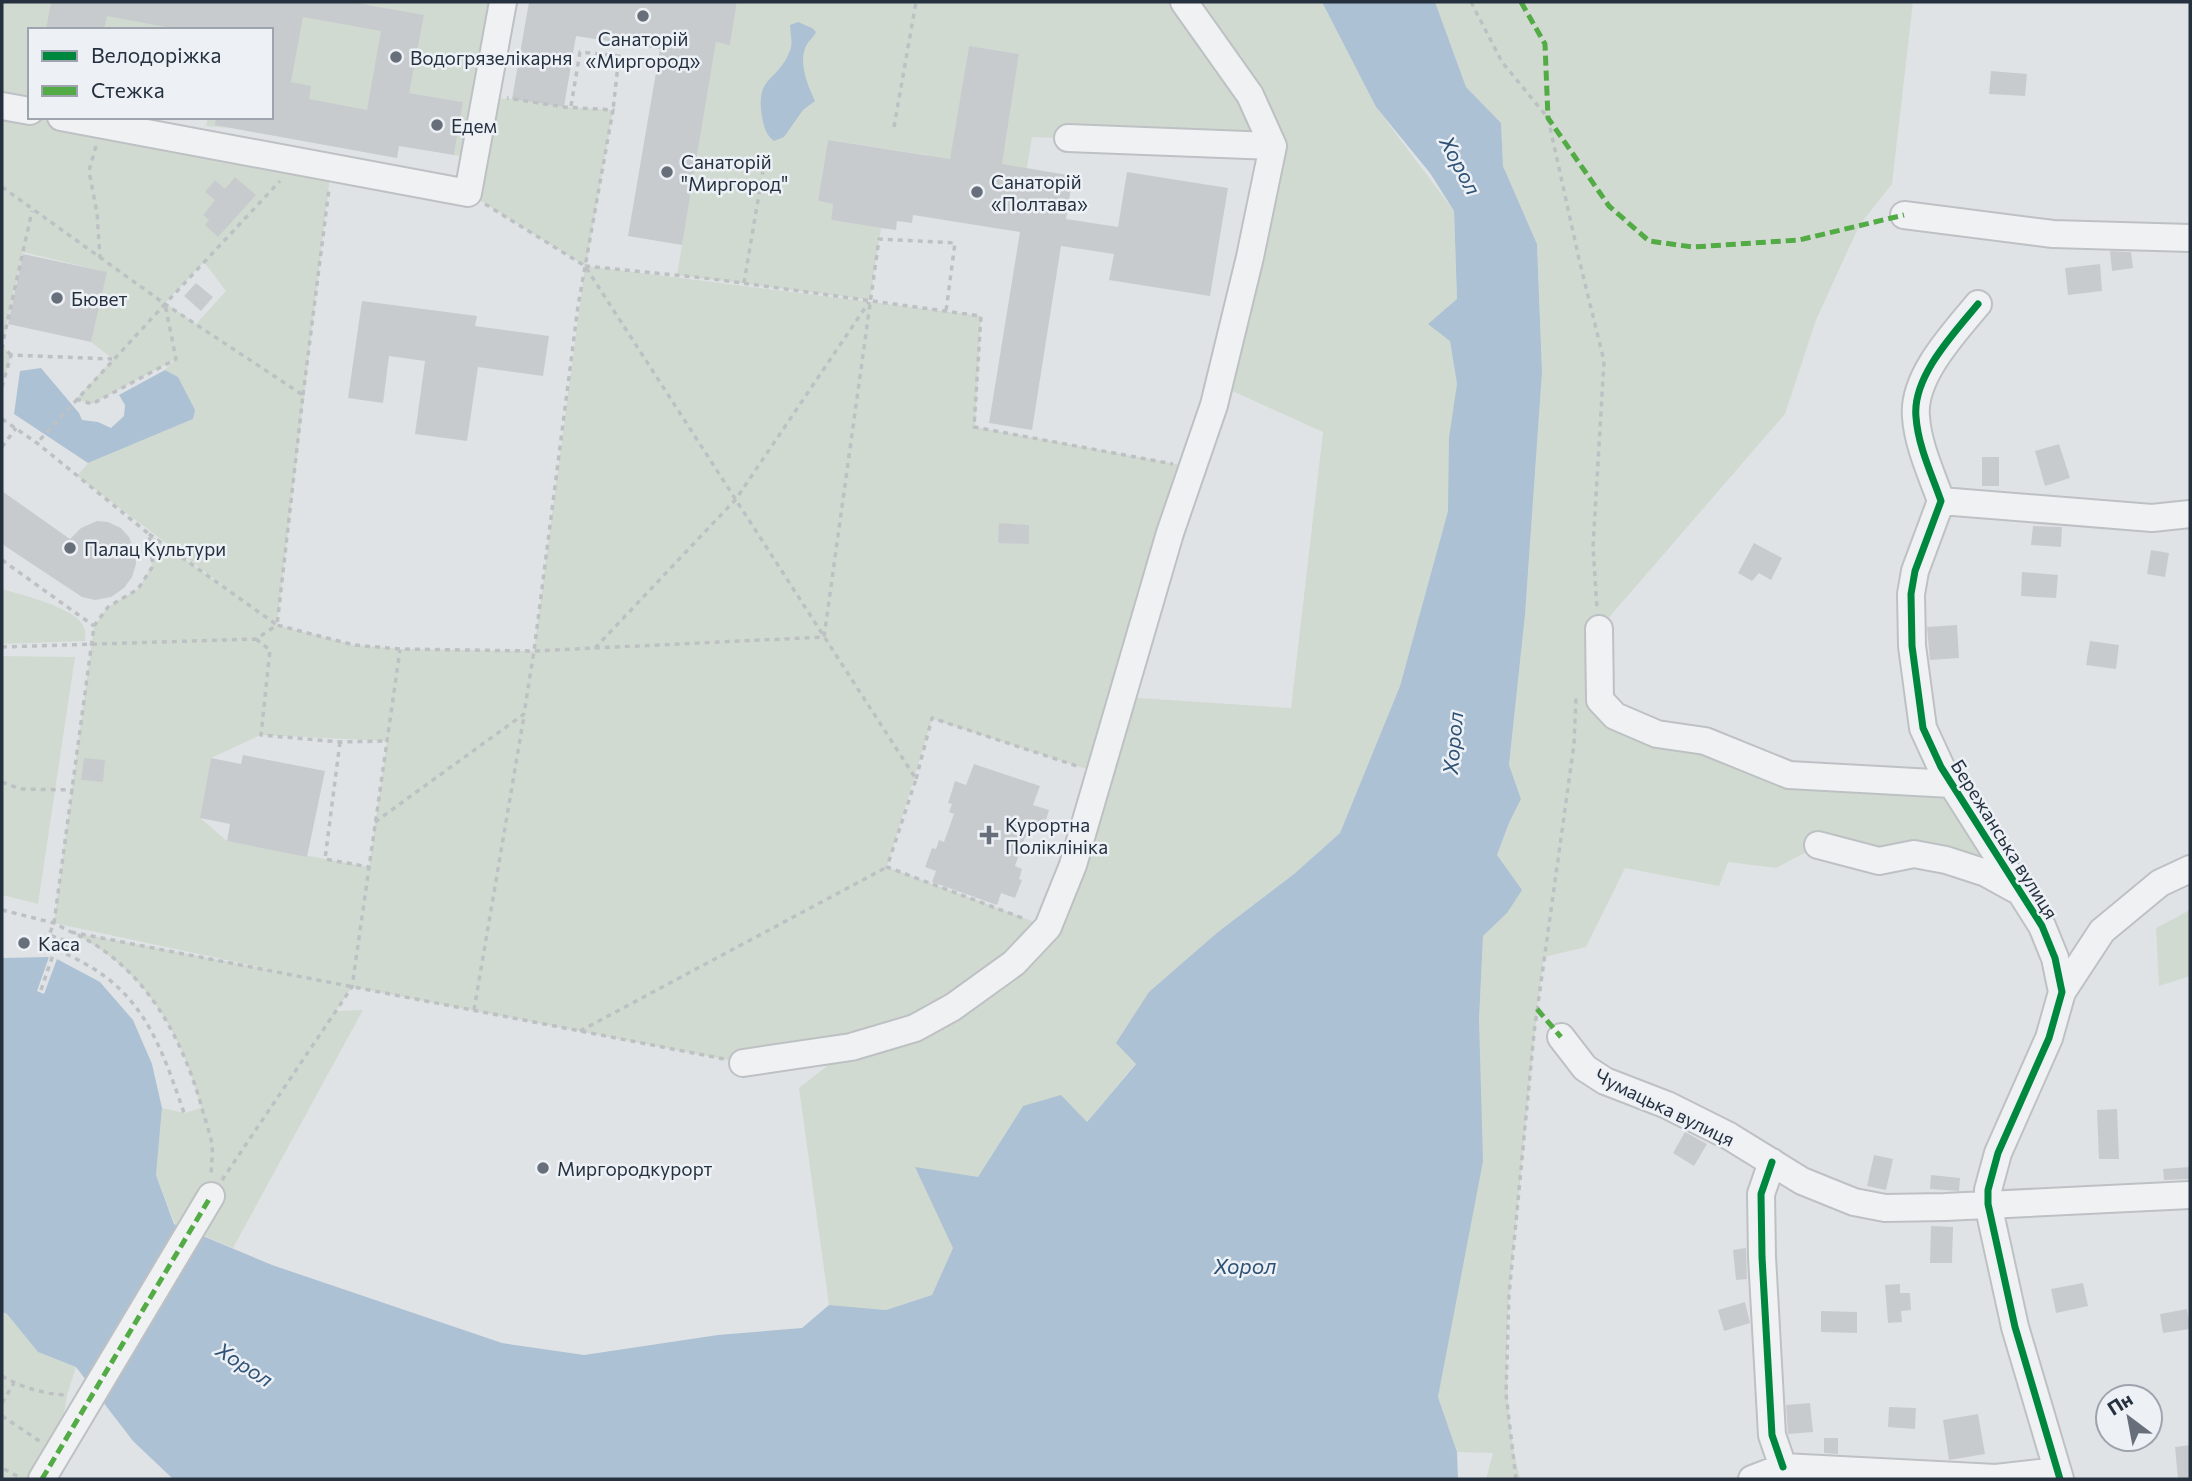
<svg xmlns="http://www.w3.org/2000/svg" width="2192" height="1481" font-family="Commissioner,sans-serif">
<rect width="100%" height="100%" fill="#e0e3e6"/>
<path fill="#d1dad0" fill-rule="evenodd" d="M2 2H503L486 98 512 99 564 107 613 110 586 266 981 316 975 427 1192 467 1123 697 1291 708 1323 432 1219 385 1273 147 1032 137 1024 185 999 182 1019 54 969 46 948 175 927 155 828 140 818 201 833 204 831 220 881 228 870 300 677 275 716 42 730 44 737 2H1322L1376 107 1454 211 1457 300 1450 341 1457 384 1448 511 1400 686 1340 833 1294 874 1218 932 1136 1063 1086 1123 1023 1106 978 1177 953 1248 932 1295 886 1310 829 1305 799 1088 850 1048 743 1063 352 987 336 1011 363 1010 233 1248 175 1224 156 1175 162 1108 184 1113 201 1108C181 1030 144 969 71 932L288 973 54 923 94 626 108 607 138 589 152 566 149 534 237 596 77 476 88 463 193 419 178 377 165 370 174 360 92 404 76 399 113 359 91 342 106 272 23 252 2 346 11 355 2 387ZM30 30H271V117H208L206 126 231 128 397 158 409 93 463 102 454 155 475 158 468 193 585 266 534 651 400 649 354 645 277 625 331 168 104 117H30ZM204 262 226 291 196 324 165 303ZM932 719 1099 773 1048 927 887 867ZM261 735 387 741 369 867 227 841 200 818 211 758Z
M1435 2H1913L1892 184 1859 226 1816 320 1785 414 1599 629 1600 700 1789 775 1951 784 2017 889 1986 873 1818 846 1776 868 1728 862 1719 886 1625 868 1586 947 1544 957C1533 1039 1526 1122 1518 1205 1509 1296 1497 1389 1520 1479H1486L1493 1453 1457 1452 1438 1397 1452 1319 1479 1020 1483 936 1507 913 1497 855 1509 823 1521 799 1509 765 1525 615 1542 372 1537 244 1503 166 1501 123 1466 87Z
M2 589C21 595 81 608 85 630 86 633 85 637 85 641L2 644Z
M2 656 75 657 38 904 2 895Z
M2190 910V976L2159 986 2156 928Z
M2 1312 7 1314 38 1352 76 1367 67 1395 58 1453 42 1479H2Z"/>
<path fill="#acc1d3" d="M1322 2H1435L1466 87 1501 123 1503 166 1537 244 1542 372 1525 615 1509 765 1521 799 1509 823 1497 855 1522 890 1507 913 1483 936 1479 1020 1483 1161 1438 1397 1457 1452 1458 1479H173L133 1441 76 1367 38 1352 7 1314 2 1312V958L49 957 37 991 44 994 57 959 100 982 133 1020 152 1064 162 1108 156 1175 174 1224 272 1265 502 1343 584 1355 718 1335 802 1328 829 1305 886 1310 932 1295 953 1248 915 1167 978 1177 1023 1106 1061 1095 1087 1122 1136 1064 1116 1043 1149 992 1218 932 1294 874 1340 833 1400 686 1448 511 1449 438 1457 384 1450 341 1428 324 1457 299 1454 211 1430 173 1376 107Z
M798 22 812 28 816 32C814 37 809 40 806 46 798 63 808 86 815 101L803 110 784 137 774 141C766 135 764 127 762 117 755 76 777 82 789 53 794 43 790 35 790 25Z
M41 368 79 413 82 420 98 422 111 428 124 416 125 405 119 395 165 370 178 377 195 410 193 419 88 463 14 414 20 371Z"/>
<path fill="#c8cbce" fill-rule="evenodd" d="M51 2H351L424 15 409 93 463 102 454 155 399 146 397 158 215 125 216 117H271V30H182L107 16 104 30H46ZM303 17 381 31 367 110 309 99 311 86 291 82Z
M529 2H737L730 45 716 42 682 245 628 236 660 49 576 36 564 107 512 99Z
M969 46 1019 54 1002 164 1073 176 1066 219 1118 227 1127 172 1228 188 1210 296 1109 280 1114 254 1061 246 1032 430 989 423 1020 232 913 215 912 223 897 221 896 230 881 228 831 220 833 204 818 201 828 140 950 159Z
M1991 71 2027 74 2025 96 1989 94Z
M235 177 256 195 218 237 205 225 209 220 203 215 215 200 205 192 215 180 225 189Z
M2110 251 2131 252 2133 268 2112 271Z
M23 254 107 272 91 342 8 324Z
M2100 264 2102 291 2068 295 2065 268Z
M196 283 213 297 201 311 184 296Z
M362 301 477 316 475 326 549 336 543 376 478 367 467 441 415 434 425 361 389 356 383 403 348 398Z
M2059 444 2070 478 2045 486 2035 451Z
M1982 457H1999V486H1982Z
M2 491 70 539 81 528 97 521 108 522 121 528 129 537 135 552 136 564 132 577 124 588 111 597 95 600 82 597 2 544Z
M999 523 1029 525V544L998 543Z
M2033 526 2062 527 2061 547 2031 545Z
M1754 543 1782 558 1771 580 1759 573 1752 581 1738 573Z
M2151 550 2169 553 2165 577 2147 574Z
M2022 572 2058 575 2056 598 2021 596Z
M1957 625 1959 658 1930 660 1927 627Z
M2090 641 2119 645 2116 669 2086 665Z
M243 755 325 771 307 857 227 841 230 824 200 818 211 758 241 764Z
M84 758 105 760 103 782 81 780Z
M974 764 1040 786 1033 805 1049 810 1044 827 1040 825 1038 833 1033 831 1031 839 1025 837 1015 866 1022 869 1019 879 1022 880 1015 898 1001 893 997 905 932 882 936 871 925 867 932 848 936 849 939 840 944 842 954 814 949 812 952 804 948 803 955 781 966 785Z
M2117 1109 2119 1159H2099L2097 1110Z
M1685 1132 1707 1144 1694 1166 1673 1153Z
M1874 1155 1893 1159 1886 1190 1867 1186Z
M2190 1167V1179L2164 1180 2163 1169Z
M1931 1175 1960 1178 1959 1191 1930 1189Z
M1931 1226 1953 1227 1952 1263H1930Z
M1746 1248 1747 1279 1736 1280 1733 1250Z
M2083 1283 2088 1306 2056 1313 2051 1289Z
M1900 1284V1293H1910L1911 1310 1901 1311 1902 1322 1888 1323 1885 1285Z
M1745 1302 1750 1323 1724 1331 1718 1310Z
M2187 1309 2190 1329 2163 1333 2160 1314Z
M1821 1311 1857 1312V1333L1821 1332Z
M1810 1403 1813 1432 1788 1434 1786 1405Z
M1889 1407 1916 1408 1915 1429 1888 1427Z
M1978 1414 1985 1454 1949 1460 1943 1420Z
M1824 1438H1838V1454L1824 1453Z
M2190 1445V1479H2178L2175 1447Z"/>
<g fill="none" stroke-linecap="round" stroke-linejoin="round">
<defs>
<path id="minor" d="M2 106 30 111
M61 117 468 193 503 2
M1068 138 1273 146
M1904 215 2053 234 2190 238
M1978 304C1954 333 1912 377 1916 417 1918 446 1932 475 1941 501L1915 571 1911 594 1912 646 1923 728 1941 767 2042 926 2055 958 2062 992 2049 1038 1998 1153 1988 1190V1204L2015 1327 2060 1479
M1941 501 2152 518 2190 514
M1599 629 1600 700 1615 716 1657 734 1705 741 1789 775 1951 784
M1818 845 1879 861 1914 854 1946 860 1986 873 2015 889
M2062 992 2102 931 2160 883 2190 869
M1561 1037 1585 1068 1605 1081 1667 1105 1729 1136 1802 1181 1854 1202 1885 1208 1945 1207 2190 1195
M743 1063 851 1047 915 1028 953 1007 1014 963 1048 927 1073 865 1170 533 1214 405 1250 257 1273 146 1250 95 1184 2
M1772 1162 1761 1194 1762 1257 1772 1435 1783 1467
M42 1479 211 1196
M1752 1479 1783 1467 1996 1478 2057 1471"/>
</defs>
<use href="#minor" stroke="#bec1c4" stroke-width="30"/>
<path stroke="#bec1c4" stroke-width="3.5" stroke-dasharray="5 5" stroke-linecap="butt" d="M1471 2 1502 62 1548 118 1579 259 1604 361 1593 547 1597 608
M571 106 580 52 619 56 613 110
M894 127 916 2
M96 146 89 171 97 213 100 258
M2 187 165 304 37 443
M485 204 585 266 916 779 887 867 1025 919
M585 266 713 279 981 316 974 427 1173 464
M744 283 763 170
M11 355 2 346 32 211
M2 387 11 355 112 359
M303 395 329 189
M76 399 92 404 176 359 165 304
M2 419 37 443 149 534 153 566 138 589 108 607 94 626 54 923 49 935 69 942 65 952
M2 447 16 428
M149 534 277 625 303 395 165 304 280 181
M2 560 94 626
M256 639 270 650 261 735 340 742 386 741
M2 647 256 639 277 625 354 645 400 649 534 651 824 637 879 239 955 243 946 311
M595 648 736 499 869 302
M340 742 325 859 369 867
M916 779 932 718 1080 767
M2 782 20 789 73 790
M375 822 524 714 534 651 578 306 613 110 564 107 507 98
M2 910 54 923 71 932
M71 932 724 1059
M78 935C146 969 182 1037 202 1108 205 1120 210 1133 212 1144 213 1155 211 1166 211 1177
M38 943C134 976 154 1024 184 1113
M41 990 55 949
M474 1010 524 716
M580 1031 887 867
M222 1180 352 987 400 650
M2 1376C21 1387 43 1394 66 1395
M2 1403 14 1383
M2 1416 41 1442
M4 1469 21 1478
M1516 1479 1506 1394 1509 1295 1534 1033 1574 744 1576 698"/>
<use href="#minor" stroke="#f0f1f2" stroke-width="26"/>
<path stroke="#53ab46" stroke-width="5" stroke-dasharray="10 5" stroke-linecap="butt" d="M1521 2 1545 44 1548 118 1609 206 1649 241 1693 247 1799 240 1904 215
M1537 1009 1561 1037
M42 1479 211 1196"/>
<defs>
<path id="cycleway" d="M1978 304C1954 333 1912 377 1916 417 1918 446 1932 475 1941 501L1915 571 1911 594 1912 646 1923 728 1941 767 2042 926 2055 958 2062 992 2049 1038 1998 1153 1988 1190V1204L2015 1327 2060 1479
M1772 1162 1761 1194 1762 1257 1772 1435 1783 1467"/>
</defs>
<use href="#cycleway" stroke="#edf1f6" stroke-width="11"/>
<use href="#cycleway" stroke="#00873e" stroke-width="7"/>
</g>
<g fill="#676f7a" stroke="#edf1f6" stroke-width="2.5">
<circle cx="643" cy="16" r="7"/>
<circle cx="396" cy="57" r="7"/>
<circle cx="437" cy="125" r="7"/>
<circle cx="667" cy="172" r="7"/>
<circle cx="977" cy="192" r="7"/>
<circle cx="57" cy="298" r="7"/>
<circle cx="70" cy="548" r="7"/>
<path d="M985.5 824.5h7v7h7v7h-7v7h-7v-7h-7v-7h7z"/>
<circle cx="24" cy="943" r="7"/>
<circle cx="543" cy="1168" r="7"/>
</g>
<g text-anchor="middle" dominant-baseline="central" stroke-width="5" stroke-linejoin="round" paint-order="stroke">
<g font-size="19" fill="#263140" stroke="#edf1f6" text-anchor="start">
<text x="643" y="38" text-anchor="middle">Санаторій<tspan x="643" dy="22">«Миргород»</tspan></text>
<text x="410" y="57">Водогрязелікарня</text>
<text x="451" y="125">Едем</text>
<text x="681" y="161">Санаторій<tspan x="681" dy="22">"Миргород"</tspan></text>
<text x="991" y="181">Санаторій<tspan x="991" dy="22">«Полтава»</tspan></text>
<text x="71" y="298">Бювет</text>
<text x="84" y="548">Палац Культури</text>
<text x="1005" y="824">Курортна<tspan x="1005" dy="22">Поліклініка</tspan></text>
<text x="38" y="943">Каса</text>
<text x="557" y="1168">Миргородкурорт</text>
</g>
<g font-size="19" fill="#263140" stroke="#edf1f6">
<text transform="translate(2005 839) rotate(58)">Бережанська вулиця</text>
<text transform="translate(1665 1107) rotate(26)">Чумацька вулиця</text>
</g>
<g font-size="21" font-style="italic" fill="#2e5276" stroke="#edf1f6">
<text transform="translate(1461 165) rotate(62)">Хорол</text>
<text transform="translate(1452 743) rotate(-85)">Хорол</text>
<text x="1245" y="1265">Хорол</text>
<text transform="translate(245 1364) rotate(33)">Хорол</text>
</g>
</g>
<rect width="2192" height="1481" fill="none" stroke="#263140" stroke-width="7"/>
<rect x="28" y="28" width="245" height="91" fill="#edf1f6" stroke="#9da4ad" stroke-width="2"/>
<rect x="42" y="51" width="35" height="10" fill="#00873e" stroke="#9da4ad" stroke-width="2"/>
<text x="91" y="63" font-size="21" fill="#263140">Велодоріжка</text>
<rect x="42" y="86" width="35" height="10" fill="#53ab46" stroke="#9da4ad" stroke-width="2"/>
<text x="91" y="98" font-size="21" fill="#263140">Стежка</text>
<g transform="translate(2129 1418) rotate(328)"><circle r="33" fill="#edf1f6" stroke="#9da4ad" stroke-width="2"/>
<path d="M0-5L12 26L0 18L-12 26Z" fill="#676f7a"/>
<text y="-10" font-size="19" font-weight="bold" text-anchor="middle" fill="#263140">Пн</text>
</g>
</svg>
